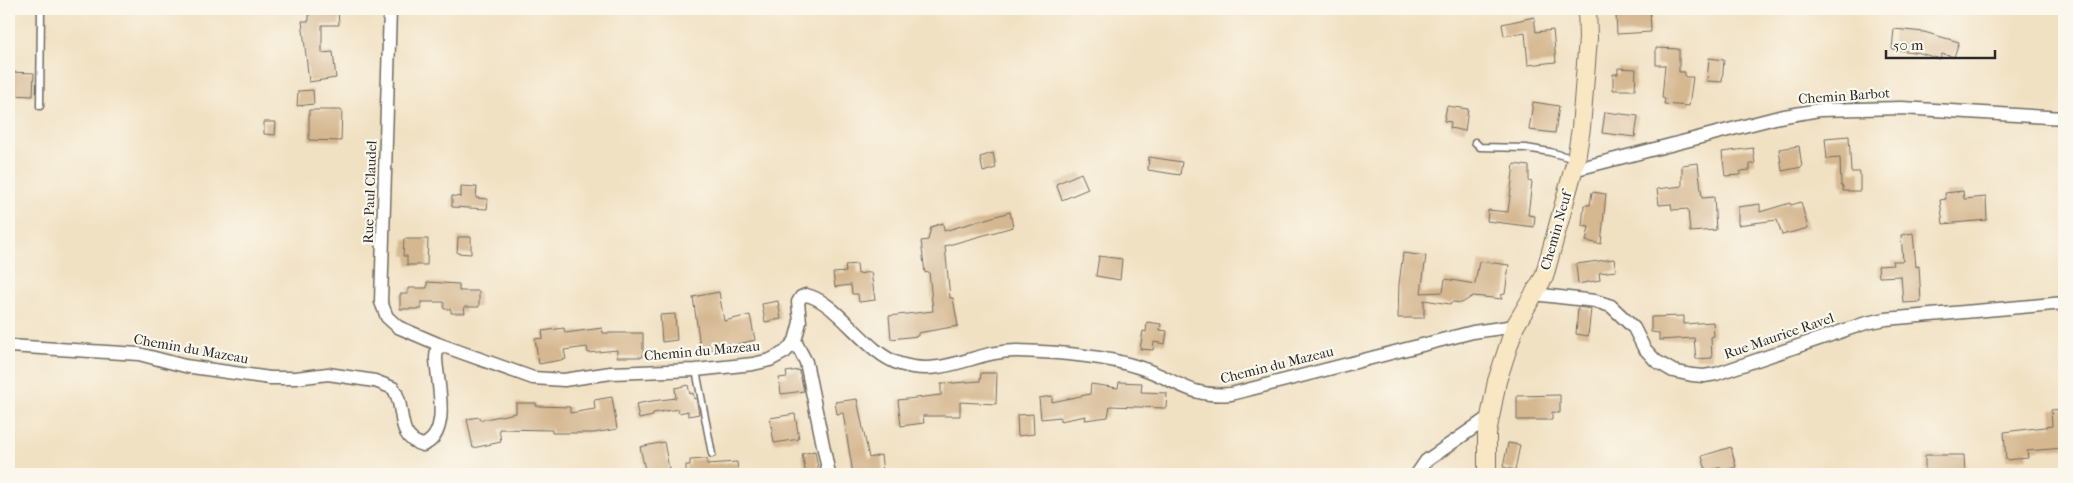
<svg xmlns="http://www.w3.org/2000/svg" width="2073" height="483" font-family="'IM FELL French Canon',serif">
<rect width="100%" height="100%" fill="#fbf7ec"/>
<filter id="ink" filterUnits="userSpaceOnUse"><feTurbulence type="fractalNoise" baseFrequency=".02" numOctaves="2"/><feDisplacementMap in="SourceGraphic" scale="10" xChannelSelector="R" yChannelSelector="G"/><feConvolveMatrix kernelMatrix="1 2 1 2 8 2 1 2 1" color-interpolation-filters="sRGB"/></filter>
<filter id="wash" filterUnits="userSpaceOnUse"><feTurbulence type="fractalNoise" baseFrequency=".0096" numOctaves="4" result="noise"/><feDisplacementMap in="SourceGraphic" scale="20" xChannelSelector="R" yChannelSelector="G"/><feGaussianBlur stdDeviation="1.12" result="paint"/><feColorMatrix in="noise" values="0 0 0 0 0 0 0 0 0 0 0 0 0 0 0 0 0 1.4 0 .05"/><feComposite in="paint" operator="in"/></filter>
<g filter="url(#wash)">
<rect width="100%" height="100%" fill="#f1e1c3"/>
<g id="blocks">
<path fill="#d5b790" d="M309 9H338L339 25H322V53L333 52 336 78 309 82 302 21H309Z
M1650 12 1651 32 1617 34 1616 14Z
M1534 17 1536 32 1553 30 1556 62 1528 65 1525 32 1504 36 1502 24Z
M1894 29 1924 32 1959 42 1954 57 1942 54 1940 59 1920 53 1892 49Z
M1656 48 1679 49V72H1685V77H1693L1689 106 1664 104 1665 99 1662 98 1665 65H1656Z
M1709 58 1724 60 1722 82 1707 81Z
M1618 68 1636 69 1635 90H1613V74H1618Z
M9 72 34 73 33 96 9 95Z
M313 90 314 104 297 106 298 91Z
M1533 102 1559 106 1555 133 1529 130Z
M1447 106 1468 109 1465 131 1450 128 1451 122 1444 121Z
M309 110H342L341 141 309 140Z
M1605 112 1638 116 1635 137 1602 133Z
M264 122H276L275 135 264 134Z
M1849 136 1851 172H1860V191H1843V186H1841L1840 158 1827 159 1825 138Z
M1799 146 1802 167 1782 171 1779 149Z
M1753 148 1755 164H1750V170L1740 171V175L1725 176 1722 152Z
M993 153 996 168 983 172 980 157Z
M1149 157 1182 162 1180 175 1148 170Z
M1698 163 1702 198 1714 197 1716 230 1690 232 1688 209 1672 210 1671 204 1659 205 1657 189 1682 186V165Z
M1514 164 1529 166V181L1532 182 1528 215 1535 216 1534 227 1487 221 1488 210 1508 212Z
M1081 173 1088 189 1062 200 1056 184Z
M461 186 477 187 476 198 488 199 487 209 452 207V196L461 197Z
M1963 191 1964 199 1986 197 1987 220 1943 224 1940 200 1946 199 1945 193Z
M1592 192 1606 194 1601 244 1586 241 1589 227 1582 226 1584 205H1590Z
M1801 202 1808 228 1782 235 1777 220 1738 225V207L1760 204V212L1790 203 1791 205Z
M1010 212 1013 227 945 246 950 298H953L958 326 918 333V336L891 339 889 316 933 311 929 272 925 273 921 241 928 240 931 227 943 223 944 231Z
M1913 233 1916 267 1919 266 1921 302 1903 303 1901 276 1879 277 1878 266 1893 265 1892 261H1903L1901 235Z
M458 237H471V254L457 253Z
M404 239H428L427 265H407V256H403Z
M1403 253 1426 256 1421 293 1443 292 1445 279 1475 284 1479 261 1509 265 1505 294 1501 295 1502 299 1473 296 1462 303 1453 302 1450 304 1424 300V318H1398L1399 284Z
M1099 256 1122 259 1120 280 1096 276Z
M1614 259 1616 271 1599 273 1600 280 1578 284 1576 264Z
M857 264 858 274 871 272 875 300 859 302 858 294H852L851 285 835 287 833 273 846 272 845 265Z
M427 282 459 284V291H479V307H464L465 313H451V309H444V302H421V309H400V294H408V288H427Z
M719 292 724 321 750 315 755 340 701 353 693 297Z
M778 301 781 319 765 322 762 304Z
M1578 307 1591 309 1588 336 1576 334Z
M675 314 677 340 662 342 660 315Z
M1684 316V324L1713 322 1714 336 1711 337 1712 358 1696 359 1694 338 1659 340V333L1651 332V317Z
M1147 322 1161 324 1160 330 1167 331 1165 344 1154 342 1153 350 1140 349 1143 331 1146 332Z
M564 328 565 333 602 328 603 333H643V357H617V350L588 353 587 347 564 350 566 359 539 364 535 339 543 338 542 331Z
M799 370 804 391 781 394 779 378 787 377 786 372Z
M981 373H997L996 404 960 402V416H923L924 423 901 426 898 400 941 395V384L980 381Z
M1119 382 1142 383 1141 392 1167 393 1166 408 1110 406 1108 417 1085 420 1086 416 1060 421V417L1041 419 1039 398 1052 396V402L1090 394 1091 384 1118 388Z
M688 385 690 394 693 393 694 399 696 398 699 414 688 416V411L679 413 678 409 653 413V416L639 419 636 404 652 401 676 398 675 388Z
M1560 395V413L1552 412V420H1517V396Z
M612 397 617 429 594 433H552V430L499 429 501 442 473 448 467 419 479 417 480 420 516 413V403H536V406L570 407V413L595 409 594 400Z
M857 399 869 458 881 455 883 472 853 474 844 419 843 413 837 414 835 402Z
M2064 409V448L2027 451 2028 458 2006 460 2004 432 2052 426 2051 410Z
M795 414 799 439 774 443 770 418Z
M1033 414 1034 434 1018 436 1017 415Z
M664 442 670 474H646L640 447Z
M1508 443 1520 445 1515 470 1503 467Z
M1731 447 1736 467 1722 471 1721 467 1706 471 1702 456Z
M815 451 819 474H806L802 454Z
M1925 455H1964L1965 474H1925Z
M707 459V464L737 462 738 474H686V465H690V460Z"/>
</g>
</g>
<g filter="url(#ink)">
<use href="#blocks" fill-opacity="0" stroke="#706b60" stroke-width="1"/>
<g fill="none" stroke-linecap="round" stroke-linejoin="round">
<defs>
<path id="service" d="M40 106 41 9
M1475 142 1480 147 1526 148 1550 152 1575 159
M696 370 712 454"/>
<path id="minor" d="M390 9 381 302 387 317 398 327 438 344
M1573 170 1779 117 1819 110 1902 108 2064 118
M1533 294 1595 301 1611 306 1634 328 1644 348 1656 361 1673 371 1692 375 1704 376 1716 374 1866 323 1886 319 2064 303
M795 341 806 362 829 474
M9 346 139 354 185 366 270 378H296L328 374 375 381 393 388C407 407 394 438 423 445 452 434 437 382 436 359 436 354 437 349 438 344L533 378 564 380 611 373 696 370 753 364 770 360 785 352 795 341 800 322 798 302 801 297 806 295C837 301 865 353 900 364 945 378 975 350 1018 351 1054 352 1104 356 1138 367 1175 378 1188 398 1231 394L1473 332 1515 326
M1417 474 1426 461 1489 417"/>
<path id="secondary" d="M1487 474V433L1497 381 1515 326 1544 277 1576 160 1581 128 1588 38 1587 9"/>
</defs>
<use href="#service" stroke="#706b60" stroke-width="9"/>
<use href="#minor" stroke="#706b60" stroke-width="15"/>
<use href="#secondary" stroke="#706b60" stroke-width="20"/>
<use href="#service" stroke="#fff" stroke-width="6"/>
<use href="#minor" stroke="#fff" stroke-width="12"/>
<use href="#secondary" stroke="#f9e7c3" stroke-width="18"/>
</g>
</g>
<g text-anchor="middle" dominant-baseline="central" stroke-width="4.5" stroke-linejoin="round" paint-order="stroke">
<g font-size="14" fill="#2b2b2b" stroke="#fbf7ec">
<text transform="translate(1844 96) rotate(-4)">Chemin Barbot</text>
<text transform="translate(370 192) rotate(-88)">Rue Paul Claudel</text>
<text transform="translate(1556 231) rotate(-74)">Chemin Neuf</text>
<text transform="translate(1779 336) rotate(-19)">Rue Maurice Ravel</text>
<text transform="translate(191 349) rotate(10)">Chemin du Mazeau</text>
<text transform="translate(702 351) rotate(-5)">Chemin du Mazeau</text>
<text transform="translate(1277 365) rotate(-14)">Chemin du Mazeau</text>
</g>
</g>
<rect width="2073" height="483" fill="none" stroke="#fbf7ec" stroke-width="30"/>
<path d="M1886 50v8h109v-8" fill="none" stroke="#2b2b2b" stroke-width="2.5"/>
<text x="1893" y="50" font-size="15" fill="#2b2b2b" stroke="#fbf7ec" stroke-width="4" paint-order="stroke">50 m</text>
</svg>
